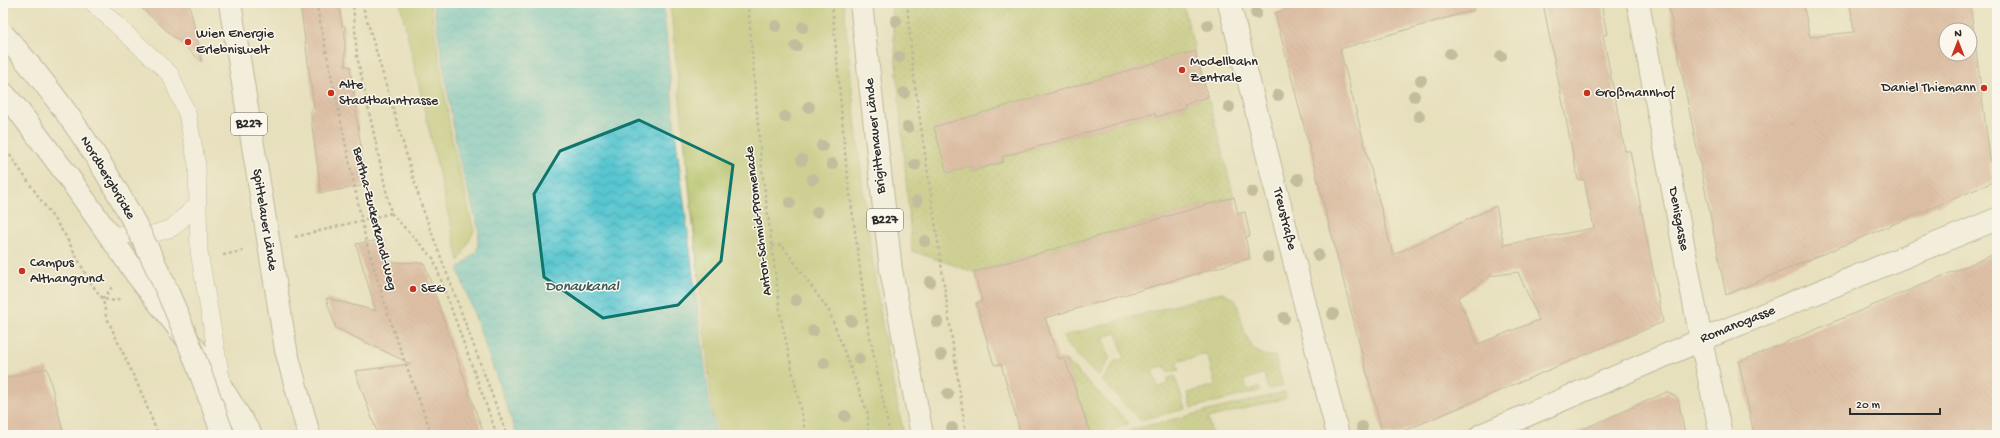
<svg xmlns="http://www.w3.org/2000/svg" width="2000" height="438" font-family="'Gochi Hand',sans-serif">
<defs>
<pattern id="garden-dots" width="8" height="8" patternUnits="userSpaceOnUse"><rect width="8" height="8" fill="#b0bd60"/><path d="M2 2h.1M6 6h.1" fill="none" stroke="#8f9a4f" stroke-width="1.8" stroke-linecap="round"/></pattern>
<pattern id="water-waves" width="16" height="10" patternUnits="userSpaceOnUse"><rect width="16" height="10" fill="#59c6d0"/><path d="M0 5q4-4 8 0t8 0" fill="none" stroke="#4aa1a9"/></pattern>
<pattern id="building-back-hatch" width="6" height="6" patternUnits="userSpaceOnUse"><rect width="6" height="6" fill="#d19787"/><path d="M-1 5l2 2M0 0l6 6M5-1l2 2" fill="none" stroke="#aa7b6f"/></pattern>
</defs>
<rect width="100%" height="100%" fill="#fbf7ec"/>
<filter id="ink" filterUnits="userSpaceOnUse"><feTurbulence type="fractalNoise" baseFrequency=".025" numOctaves="2"/><feDisplacementMap in="SourceGraphic" scale="8" xChannelSelector="R" yChannelSelector="G"/><feConvolveMatrix kernelMatrix="1 2 1 2 8 2 1 2 1" color-interpolation-filters="sRGB"/></filter>
<filter id="wash" filterUnits="userSpaceOnUse"><feTurbulence type="fractalNoise" baseFrequency=".012" numOctaves="4" result="noise"/><feDisplacementMap in="SourceGraphic" scale="16" xChannelSelector="R" yChannelSelector="G"/><feGaussianBlur stdDeviation="0.9" result="paint"/><feColorMatrix in="noise" values="0 0 0 0 0 0 0 0 0 0 0 0 0 0 0 0 0 1.4 0 .05"/><feComposite in="paint" operator="in"/></filter>
<g filter="url(#wash)">
<rect width="100%" height="100%" fill="#e7e0bd"/>
<path fill="#b0bd60" stroke="#6e7446" d="M400 3H430L453 145 474 231 459 261Z
M670 3H844C857 148 872 293 904 435H720L713 415Z"/>
<path fill="url(#garden-dots)" stroke="#6e7446" d="M891 3H928L930 7 943 3H953L954 5 961 3H1183L1195 51 971 166 973 170 1003 162 1002 157 1155 113 1156 117 1185 108 1183 104 1208 97 1234 197 974 272 912 251Z
M1223 292 1236 301 1246 336 1254 350 1266 356H1275L1283 386 1268 389 1264 373 1244 380 1248 390 1259 387 1260 391 1191 408 1187 393 1215 385 1207 354 1176 362 1179 370 1168 373 1165 366 1152 369 1158 387 1167 384 1168 378 1175 376 1185 409 1140 420 1102 381 1115 361 1124 358 1117 333 1103 337 1110 358 1098 377 1066 344 1063 336Z
M1065 359 1129 423 1105 435H1091Z
M1285 392 1286 398 1208 418 1212 435H1121L1134 429Z"/>
<path fill="url(#water-waves)" stroke="#42787e" d="M433 3H663L676 141 711 414 717 435H517L458 269 477 251 479 230 458 155Z"/>
<g id="blocks">
<path fill="url(#building-back-hatch)" fill-rule="evenodd" d="M136 3H189L202 62Z
M300 3H339L342 26H345V66H350L366 185 321 193 311 118V111L314 107Z
M1308 3H1473L1474 10 1340 49 1393 255 1496 206 1504 245 1594 228 1584 179 1578 180 1543 3H1601L1607 34 1603 35 1625 151H1630L1663 322 1394 435 1382 432 1275 13ZM1518 272 1539 320 1478 344 1458 298 1490 276Z
M1668 3H1803L1810 37 1854 32 1850 3H1970L1993 182 1726 295ZM1946 30H1970V54H1946Z
M1195 51 1208 97 1184 104 1185 108 1156 117 1155 113 1002 157 1003 162 973 171 971 166 947 173 934 127Z
M1234 197 1238 214 1245 212 1250 236 1245 237 1250 258 1045 318 1058 358 1065 359 1091 435H1021L1001 364 994 365 976 303 982 301 974 272Z
M380 240 385 262 424 263 484 435H378L355 371 411 364 336 328 326 298 376 311 356 244Z
M1997 253V435H1754L1739 362Z
M47 368 64 435H3V379Z
M1667 392 1678 398 1685 435H1570Z"/>
</g>
</g>
<g filter="url(#ink)">
<use href="#blocks" fill-opacity="0" stroke="#898674" stroke-width="1"/>
<g fill="none" stroke-linecap="round" stroke-linejoin="round">
<defs>
<path id="lane" d="M93 3 170 74 187 113 197 165 199 252 222 384
M110 235 153 234 172 228 197 205"/>
<path id="street" d="M1229 3 1338 435
M1638 3 1701 340 1721 435
M1481 435 1701 340 1997 219"/>
<path id="secondary" d="M3 93 18 110 67 175 137 275 208 366 251 435"/>
<path id="primary" d="M230 3 286 350 309 435
M861 3 891 270 922 435"/>
</defs>
<use href="#lane" stroke="#898674" stroke-width="18"/>
<use href="#street" stroke="#898674" stroke-width="24"/>
<use href="#secondary" stroke="#898674" stroke-width="24"/>
<use href="#primary" stroke="#898674" stroke-width="24"/>
<path stroke="#898674" stroke-width="2.5" stroke-dasharray="3 3" stroke-linecap="butt" d="M362 3 421 204 507 435
M748 3 761 161 781 318 806 435
M832 3 846 164 867 322 890 435
M907 3 913 71 966 435
M3 145 65 235 90 282 103 299 115 301 120 298
M391 213 433 258 497 435
M295 237 391 213 357 56 353 3
M772 246 782 245 829 311 868 414V435
M223 255 243 251
M112 287 103 299 106 316 142 394 158 435"/>
<use href="#lane" stroke="#fff" stroke-width="17"/>
<use href="#street" stroke="#fff" stroke-width="22"/>
<use href="#secondary" stroke="#fff" stroke-width="22"/>
<use href="#primary" stroke="#fff" stroke-width="22"/>
<defs>
<path id="secondary-bridge" d="M3 34C46 82 86 137 118 193 162 269 194 353 223 435"/>
</defs>
<use href="#secondary-bridge" stroke="#898674" stroke-width="24" stroke-linecap="butt"/>
<path stroke="#898674" stroke-width="2.5" stroke-dasharray="3 3" stroke-linecap="butt" d="M316 3 366 241 391 324 432 435"/>
<use href="#secondary-bridge" stroke="#fff" stroke-width="22"/>
</g>
<g fill="#969576">
<circle cx="1256" cy="13" r="6"/>
<circle cx="896" cy="21" r="6"/>
<circle cx="1208" cy="25" r="6"/>
<circle cx="776" cy="26" r="6"/>
<circle cx="803" cy="27" r="6"/>
<circle cx="796" cy="46" r="6"/>
<circle cx="1450" cy="54" r="6"/>
<circle cx="1501" cy="56" r="6"/>
<circle cx="899" cy="57" r="6"/>
<circle cx="1421" cy="80" r="6"/>
<circle cx="904" cy="93" r="6"/>
<circle cx="1278" cy="95" r="6"/>
<circle cx="1414" cy="96" r="6"/>
<circle cx="809" cy="107" r="6"/>
<circle cx="1229" cy="107" r="6"/>
<circle cx="1419" cy="116" r="6"/>
<circle cx="785" cy="117" r="6"/>
<circle cx="908" cy="127" r="6"/>
<circle cx="822" cy="146" r="6"/>
<circle cx="802" cy="160" r="6"/>
<circle cx="832" cy="164" r="6"/>
<circle cx="915" cy="165" r="6"/>
<circle cx="813" cy="179" r="6"/>
<circle cx="1298" cy="179" r="6"/>
<circle cx="1252" cy="192" r="6"/>
<circle cx="917" cy="201" r="6"/>
<circle cx="790" cy="203" r="6"/>
<circle cx="817" cy="212" r="6"/>
<circle cx="925" cy="241" r="6"/>
<circle cx="1318" cy="255" r="6"/>
<circle cx="1268" cy="257" r="6"/>
<circle cx="930" cy="282" r="6"/>
<circle cx="796" cy="300" r="6"/>
<circle cx="1333" cy="314" r="6"/>
<circle cx="1284" cy="318" r="6"/>
<circle cx="851" cy="321" r="6"/>
<circle cx="937" cy="322" r="6"/>
<circle cx="813" cy="331" r="6"/>
<circle cx="941" cy="355" r="6"/>
<circle cx="859" cy="359" r="6"/>
<circle cx="824" cy="363" r="6"/>
<circle cx="948" cy="394" r="6"/>
<circle cx="845" cy="416" r="6"/>
<circle cx="1362" cy="427" r="6"/>
<circle cx="952" cy="428" r="6"/>
</g>
</g>
<path d="M0 0H2000V438H0ZM639 120 733 165 721 261 678 305 603 318 544 277 534 194 560 151Z" fill="#e7e0bd" fill-opacity=".55" fill-rule="evenodd"/>
<path fill="none" stroke="#0f766e" stroke-width="3" stroke-linejoin="round" d="M639 120 733 165 721 261 678 305 603 318 544 277 534 194 560 151Z"/>
<g fill="#c8321e" stroke="#fbf7ec" stroke-width="1.5">
<circle cx="188" cy="42" r="4"/>
<circle cx="1182" cy="70" r="4"/>
<circle cx="1984" cy="88" r="4"/>
<circle cx="331" cy="93" r="4"/>
<circle cx="1587" cy="93" r="4"/>
<circle cx="22" cy="271" r="4"/>
<circle cx="413" cy="289" r="4"/>
</g>
<g text-anchor="middle" dominant-baseline="central" stroke-width="3" stroke-linejoin="round" paint-order="stroke">
<g fill="#fbf7ec" stroke="#696865" stroke-width="1">
<rect x="231" y="113" width="36" height="22" rx="3"/>
<rect x="867" y="209" width="36" height="22" rx="3"/>
</g>
<g font-size="13" font-weight="bold" fill="#2b2b2b">
<text x="249" y="124">B227</text>
<text x="885" y="220">B227</text>
</g>
<g font-size="14" fill="#2b2b2b" stroke="#fbf7ec" text-anchor="start">
<text x="196" y="34">Wien Energie<tspan x="196" dy="16">Erlebniswelt</tspan></text>
<text x="1190" y="62">Modellbahn<tspan x="1190" dy="16">Zentrale</tspan></text>
<text x="339" y="85">Alte<tspan x="339" dy="16">Stadtbahntrasse</tspan></text>
<text x="1976" y="88" text-anchor="end">Daniel Thiemann</text>
<text x="1595" y="93">Großmannhof</text>
<text x="30" y="263">Campus<tspan x="30" dy="16">Althangrund</tspan></text>
<text x="421" y="289">SEG</text>
</g>
<g font-size="14" fill="#2b2b2b" stroke="#fbf7ec">
<text transform="translate(876 136) rotate(-96)">Brigittenauer Lände</text>
<text transform="translate(107 178) rotate(59)">Nordbergbrücke</text>
<text transform="translate(374 219) rotate(76)">Bertha-Zuckerkandl-Weg</text>
<text transform="translate(1284 219) rotate(76)">Treustraße</text>
<text transform="translate(1678 219) rotate(79)">Denisgasse</text>
<text transform="translate(264 220) rotate(81)">Spittelauer Lände</text>
<text transform="translate(759 221) rotate(-97)">Anton-Schmid-Promenade</text>
<text transform="translate(1738 325) rotate(-22)">Romanogasse</text>
</g>
<g font-size="15" font-style="italic" fill="#395a5d" stroke="#fbf7ec">
<text x="582" y="287">Donaukanal</text>
</g>
</g>
<rect width="2000" height="438" fill="none" stroke="#fbf7ec" stroke-width="16"/>
<g transform="translate(1958 42)"><circle r="19" fill="#fbf7ec" stroke="#a8a59f"/>
<path d="M0-3L7 15L0 10L-7 15Z" fill="#c8321e"/>
<text y="-6" font-size="11" font-weight="bold" text-anchor="middle" fill="#2b2b2b">N</text>
</g>
<path d="M1850 408v6h90v-6" fill="none" stroke="#2b2b2b" stroke-width="2"/>
<text x="1856" y="408" font-size="12" fill="#2b2b2b" stroke="#fbf7ec" stroke-width="3" paint-order="stroke">20 m</text>
</svg>
